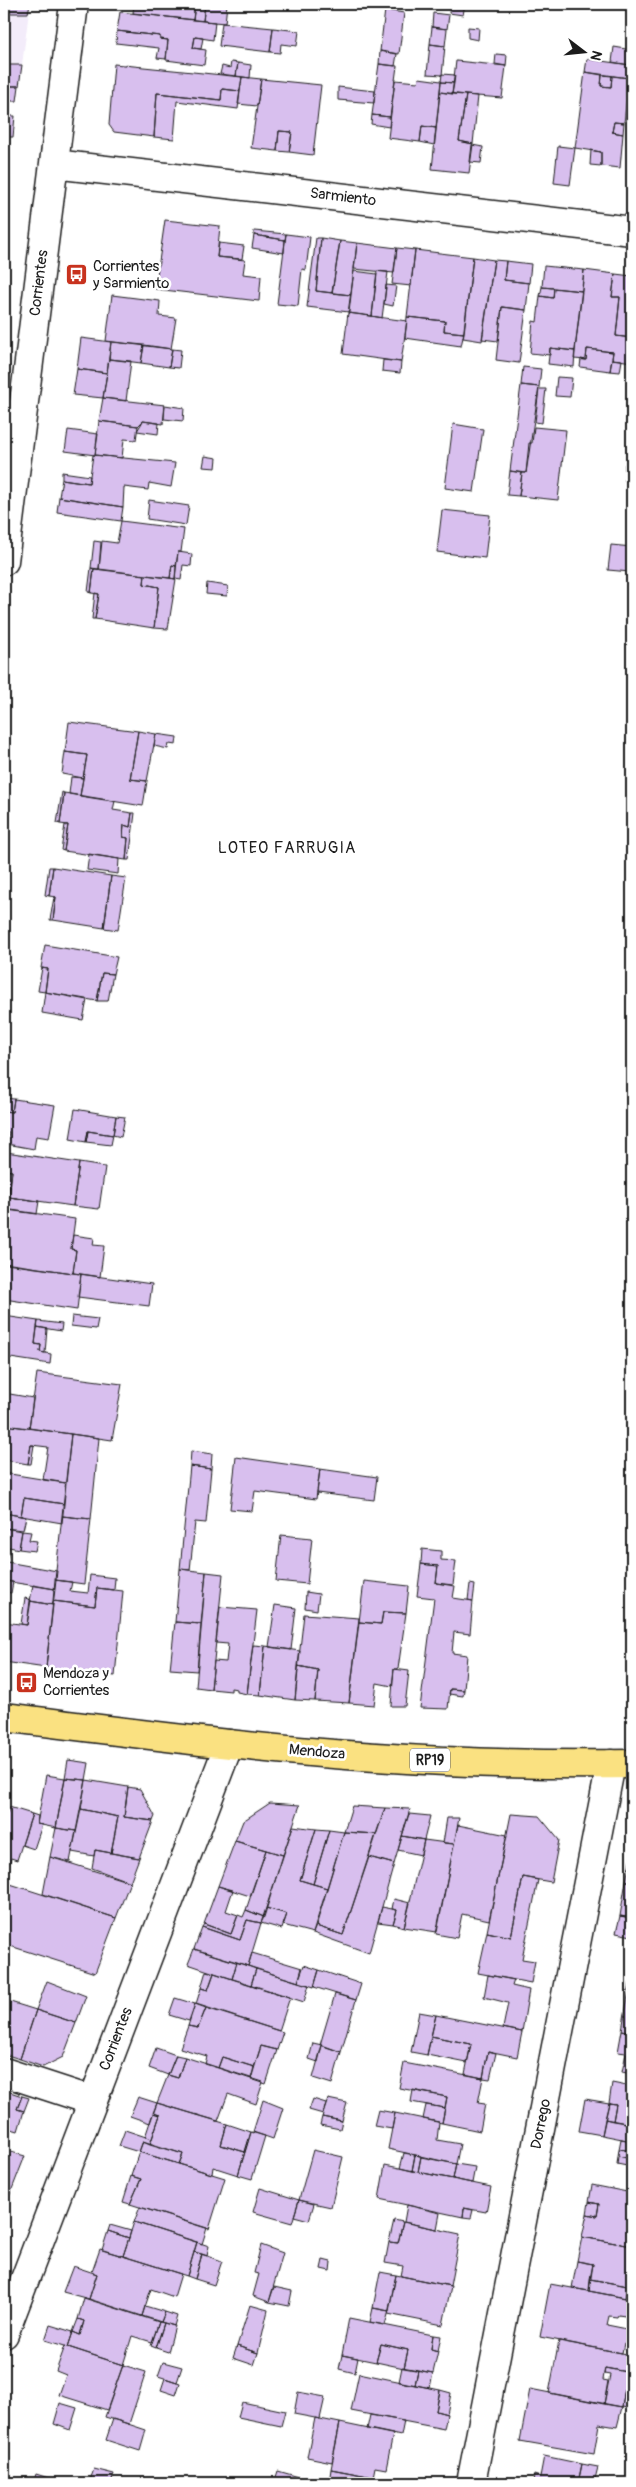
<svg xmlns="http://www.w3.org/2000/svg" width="636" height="2487" font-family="Pangolin,sans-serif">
<rect width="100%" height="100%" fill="#fff"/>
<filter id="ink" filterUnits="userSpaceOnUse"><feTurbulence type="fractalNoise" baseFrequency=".02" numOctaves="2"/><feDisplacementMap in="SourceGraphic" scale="10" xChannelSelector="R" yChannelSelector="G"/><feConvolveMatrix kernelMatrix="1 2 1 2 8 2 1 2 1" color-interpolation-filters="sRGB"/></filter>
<g filter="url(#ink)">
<path fill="#f3ecfa" d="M4 4H30L22 65H4Z"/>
<path fill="#d8bfee" stroke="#1c1c1c" d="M4 4H30L28 13H4Z
M134 4H195L193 20 133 13Z
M195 4H205L203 21 193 20Z
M205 4H227L225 23 203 21Z
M450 4H465L463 15 449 13Z
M385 10 404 13 399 54 380 51Z
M120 12 215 22 213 40 195 37 193 48 206 50 204 65 166 60 168 40 160 39V36L117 31Z
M433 13 449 15 447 29 432 27Z
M222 23 273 28 270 52 219 46Z
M432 27 447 29 445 46 430 44Z
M468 27 479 28 478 40 468 38Z
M273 28 299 31 297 46 281 44 280 53 270 52Z
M117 31 160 36V39L168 40 166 59 157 58 159 48 116 43Z
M195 37 203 38 201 49 193 48Z
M430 44 445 46 442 75 427 74Z
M614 47 632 50 630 65 612 62Z
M380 51 397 54 395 66 379 64Z
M496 54 507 55 506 66 495 64Z
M587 59 630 65 629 78 585 72Z
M456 61 506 66 502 98 452 94Z
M231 62 238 63 236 76 220 74 222 66 230 68Z
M238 63 251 65 250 78 236 76Z
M114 64 242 77 240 91 222 89 221 100 157 93 154 137 114 132 109 125Z
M379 64 397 66 390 117 372 115Z
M4 65H22L19 86H7L5 101Z
M585 72 602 75 601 86 611 87 612 76 629 78 624 123 614 122 612 132 623 134 620 168 601 166V152L575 148Z
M442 74 455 75 454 83 441 82Z
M602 75 612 76 611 87 601 86Z
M242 77 261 79 257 106 238 104Z
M419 78 441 81 436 128 422 126 420 142 388 138 395 80 418 82Z
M261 79 321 85 313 155 289 152 292 132 279 131 277 151 251 148Z
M441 82 454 83 452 94 440 92Z
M7 86H19L17 101H5Z
M338 87 375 91 374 103 338 100Z
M222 89 240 91 238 109 177 101 174 139 154 137 157 93 221 100Z
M440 92 466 95 459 141 473 144 469 173 432 169Z
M466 95 478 96 473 144 459 141Z
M372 115 390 117 389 127 371 124Z
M4 116H15L13 137H4Z
M614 122 624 123 623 134 612 132Z
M422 126 436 128 434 145 420 142Z
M279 131 292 132 289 152 277 151Z
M472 145 483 147 481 163 470 162Z
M558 146 575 148 570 185 554 183Z
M591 150 601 152V166L590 165Z
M165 220 220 226 217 257 245 260 243 274 261 276 259 301 155 289Z
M254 231 286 234 285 240 254 235Z
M286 234 310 237 306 270 302 269 298 306 277 304Z
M254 235 285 240 284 253 252 248Z
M316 238H321L316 291 351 295 349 312 307 307Z
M321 238 340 241 332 293 316 291Z
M340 241 357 243 351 295 332 293Z
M219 243 244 246 242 259 217 257Z
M357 243 397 248 394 273 354 269Z
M397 248 415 250 411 286 392 284Z
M415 250 473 257 464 333 444 331 445 321 407 317Z
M473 257 494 260 482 341 463 338Z
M494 260 506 261 504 280 529 283 526 310 502 307 498 341 482 339Z
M506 261 531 264 529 283 504 280Z
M544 266 584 270 582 291 542 287Z
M584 270 615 274 612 297H620L616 336 632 338V362L612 359 613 352 587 349 586 360 574 359Z
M354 271 377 274 372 316 348 313Z
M377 271 388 272 382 318 372 316Z
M615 274 632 276V338L616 336 620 297H612Z
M386 285 396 286 393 306 384 304Z
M542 287 554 288 553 298 540 296Z
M554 288 582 291 575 351 550 348V355L530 353 533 321 537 322 540 296 553 298Z
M112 295 160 301 159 316 176 318 171 349 106 341Z
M502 307 526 310 519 363 496 360Z
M348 313 407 321 401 362 343 354Z
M407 317 445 321 444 331 464 333 461 346 405 338Z
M81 338 111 342 107 373 77 369Z
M111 342 144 345 141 363 109 359Z
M144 345 172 349 169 367 141 363Z
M550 348 575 351 574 367 548 364Z
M172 349 181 350 179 368 169 367Z
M587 349 613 352 610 371 580 367 581 359 586 360Z
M109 359 131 361 126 401 103 398Z
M612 359 622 360 620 372 610 371Z
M383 360 401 362 400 373 382 371Z
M523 367 541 369 539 387 521 385Z
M77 369 107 373 103 398 73 395Z
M557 377 572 378 570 397 555 396Z
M521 385 539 387 526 473 510 471Z
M539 389H546L542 423 535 422Z
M103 398 165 405 163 424 143 421 138 426 99 421Z
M165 405 184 408 183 421 164 419Z
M99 421 138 426 136 440 124 439 122 458 95 455Z
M143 421 159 423 158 434 137 431Z
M453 424 483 429 474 492 445 488Z
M534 427 566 430 558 500 519 496 522 473H526L529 443H532Z
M68 430 98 434 95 455 65 451Z
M93 455 175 463 171 487 149 483 148 490 124 487 123 507 59 497 62 479 89 483Z
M205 456 217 458 216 468 203 467Z
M625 464H632V481H625Z
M510 471 522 473 519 496 507 495Z
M62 472 90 476 89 483 62 479Z
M59 497 123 507 121 521 57 512Z
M149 500 189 506 186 525 147 519Z
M442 510 490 515 485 558 437 552Z
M121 521 184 529 181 552H178L176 566 172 565 170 578 99 569 102 541 117 543Z
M94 541 101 542 99 569 91 568Z
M611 545 632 547 630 572 608 570Z
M178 552 192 554 191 566 183 565 181 580 175 579Z
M172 565 176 566 175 579 170 578Z
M91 568 94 569 91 593 88 592Z
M94 569 145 575 144 584 159 587 154 628 95 619 99 594 91 593Z
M145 575 176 579 168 629 154 628 159 587 144 584Z
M207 583 228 586 227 596 206 594Z
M95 593 99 594 95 619H92Z
M69 722 138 731 130 779 147 781 143 806 80 796 87 755 65 752Z
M138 731 156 734 147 781 130 779Z
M156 734 177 737 176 745 169 744 168 749 154 746Z
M65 752 87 755 83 778 62 774Z
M71 777 83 778 80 796 69 794Z
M62 792 64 793 60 824 57 823Z
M64 793 115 801 113 810 132 813 130 827 124 825 123 837 128 838 126 860 64 851 68 825 60 824Z
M132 813H135L129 860H126L128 838 123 837 124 825 130 827Z
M65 825H68L64 851 61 850Z
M89 854 119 859 118 874 87 870Z
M49 867H53L49 896 45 895Z
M53 867 111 876 104 928 53 920 56 897 49 896Z
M111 876 126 878 118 930 104 928Z
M54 897H56L53 920H50Z
M45 945 117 957 113 974 102 973 97 1001 45 992 48 969 41 968Z
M42 968 48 969 45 992 38 991Z
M102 973 113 974 108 1001H97Z
M45 992 87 1000 83 1020 42 1013Z
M4 1098 14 1099 12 1112 4 1111Z
M14 1099 55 1105 49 1138 36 1136 34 1149 7 1144 9 1132H4V1111L12 1112Z
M75 1109 116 1116 113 1135 88 1131 86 1142 70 1139Z
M116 1116 125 1117 121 1137 113 1135Z
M88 1131 113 1135 111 1145 86 1142Z
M6 1152 79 1163 73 1206 9 1197 12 1171 4 1170Z
M79 1163 105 1167 99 1209 73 1206Z
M4 1170 12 1171 9 1192 4 1191Z
M9 1197 39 1201 37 1214 7 1210Z
M4 1209 75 1219 71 1249 76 1250 73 1273 4 1263Z
M73 1235 94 1238 93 1245 104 1246 100 1277 73 1273 76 1250 71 1249Z
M6 1264 81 1274 77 1310 4 1299Z
M81 1274 152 1284 149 1306 78 1297Z
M4 1316 38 1321 35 1344 41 1345 40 1352 51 1354 50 1364 4 1357Z
M72 1316 98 1319 96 1329 71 1326Z
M38 1321 62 1324 61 1331 37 1327Z
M37 1327 47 1329 45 1353 40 1352 41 1345 35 1344Z
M37 1373 122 1384 112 1440 29 1428Z
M4 1393 33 1398 29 1428 4 1425Z
M4 1425 71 1434 66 1483 43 1480 48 1447 31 1445 28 1464 4 1460Z
M71 1434 99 1438 91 1519 62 1516Z
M31 1445H34L31 1464H28Z
M191 1451 212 1454 211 1469 190 1466Z
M236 1457 320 1469 316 1499 255 1491 252 1511 230 1509Z
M190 1466 211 1469 206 1523 195 1522 190 1570 180 1569Z
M320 1469 377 1477 374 1500 317 1493Z
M4 1473 66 1483 64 1504 24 1498 21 1516 4 1513Z
M24 1498 64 1504 62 1523 21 1516Z
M4 1513 26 1517 23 1530 4 1528Z
M62 1516 91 1519 84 1584 55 1580Z
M4 1528 22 1531 19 1549 9 1547 7 1562 57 1571 55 1589 4 1581Z
M22 1531 31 1532 29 1540 37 1541 35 1551 19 1549Z
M281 1535 312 1538 307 1584 276 1581Z
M422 1549 441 1551V1560L456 1561 453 1585 436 1583 438 1566 421 1564Z
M421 1564 438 1566 436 1583 455 1586 453 1598 473 1601 470 1634 454 1632 452 1653 467 1655 464 1690 450 1689 448 1709 420 1708 434 1598 417 1596Z
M180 1569 206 1572 201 1624 175 1622Z
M206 1572 223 1574 211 1689 196 1687Z
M90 1575 115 1578 114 1590 97 1588 95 1606 53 1601 55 1580 72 1582 70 1591 88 1593Z
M7 1581 13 1582 11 1593 5 1592Z
M364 1581 409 1586 406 1613 383 1612 381 1624 359 1622Z
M470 1584 475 1585 473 1601 468 1600Z
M33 1585 55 1589 53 1605 30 1601Z
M97 1588 123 1591 115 1676 46 1668 53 1601 95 1606Z
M306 1592 319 1594 317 1610 305 1608Z
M25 1598 31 1600 27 1625 21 1624Z
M30 1601 53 1605 46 1668 4 1662V1622L27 1625Z
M275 1605 296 1608 291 1650 269 1647Z
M220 1607 257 1610 247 1694 237 1692V1689L231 1688V1691L211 1689 214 1661 226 1662 228 1644 216 1643Z
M383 1612 406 1613 398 1669H394L392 1686 377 1683 374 1705 349 1703 359 1622 381 1624Z
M304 1614 359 1618 349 1703 315 1701 318 1670 298 1666Z
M175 1622 201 1624 197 1671 170 1669Z
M253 1645 265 1646 260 1695 247 1694Z
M265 1646 300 1651 295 1700 260 1695Z
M298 1666 318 1670 315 1701 295 1700Z
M394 1669 409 1671 405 1706H391Z
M450 1689 464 1690 463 1696 449 1694Z
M68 1760 89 1763 86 1780 65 1778Z
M46 1775 65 1778 56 1828 37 1824Z
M65 1778 86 1780 76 1831 56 1828Z
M86 1780 128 1787 124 1817 153 1821 139 1858 111 1853 118 1817 81 1809Z
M128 1787 140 1789 155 1816 153 1821 124 1817Z
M270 1803 300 1805 283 1855 235 1841 243 1821Z
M352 1806 385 1808 376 1834 344 1832Z
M9 1807 32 1814 17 1860 11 1858 8 1868 4 1867V1813L7 1814Z
M385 1808 410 1809 394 1864 369 1857Z
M81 1809 118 1817 111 1853 95 1850 94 1856 72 1852Z
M32 1814 38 1816 37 1824 42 1825 34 1849 22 1845Z
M409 1814 430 1816 424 1840 402 1836Z
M511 1814 539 1816 559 1840 551 1882 523 1877 511 1937 487 1932Z
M447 1818H459L454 1844 443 1843Z
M458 1825 507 1835 489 1920 462 1914 457 1938 436 1934Z
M293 1826 316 1829 300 1880 327 1888 313 1933 283 1925 287 1914 266 1908Z
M56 1828 76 1831 70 1862 50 1857Z
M316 1829 329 1830 313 1884 300 1880Z
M329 1830 344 1832 327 1888 313 1884Z
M344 1832 376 1834 343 1935 316 1926Z
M402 1836 424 1840 421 1855 398 1850Z
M424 1840 454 1844 437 1932 404 1927Z
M235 1841 266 1850 250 1896 218 1886Z
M95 1850 139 1858 130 1882 92 1868Z
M266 1850 283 1855 264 1917 246 1910Z
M632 1851V1881H626Z
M50 1857 130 1882 116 1918 43 1894Z
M369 1857 394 1864 369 1953 313 1933 316 1926 343 1935Z
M523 1877 538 1880 522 1959 535 1961 531 1983 478 1973 487 1932 511 1937Z
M626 1881H632V1918L620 1916Z
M4 1882 116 1918 95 1973 4 1944Z
M218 1886 233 1890 226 1911 238 1915 231 1934 204 1924Z
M394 1899 410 1903 404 1927 393 1924 397 1910 392 1909Z
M382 1907 397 1910 393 1924 378 1922Z
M266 1908 287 1914 282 1929 261 1923Z
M246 1910 264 1917 261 1923 247 1920 240 1940 202 1927 204 1924 231 1934 238 1915 243 1917Z
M620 1916 632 1918V1936L616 1933Z
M247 1920 261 1923 248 1966 194 1949 202 1927 240 1940Z
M194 1949 237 1962 232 1979 188 1964Z
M252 1953 302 1968 298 1982 248 1966Z
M237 1962 256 1969 251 1985 232 1979Z
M304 1965 319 1970 314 1987 298 1982Z
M256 1969 309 1985 304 2002 251 1985Z
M319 1970 361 1984 356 2000 314 1987Z
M206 1971 214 1973 208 1990 201 1988Z
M214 1973 290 1997 279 2031 196 2004 201 1988 208 1990Z
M488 1975 514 1980 512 1986 529 1990 522 2032 503 2028 508 2003 484 1997Z
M631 1979H632V2032L622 2030Z
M47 1981 86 1996 76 2023 36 2010Z
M335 1994 356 2000 341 2052 320 2045Z
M175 1998 195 2004 189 2021 169 2015Z
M4 2000 36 2010 20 2059 4 2054Z
M195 2004 206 2008 198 2028 188 2026Z
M206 2008 283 2032 277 2050 261 2046 254 2067 222 2057 218 2068 205 2064 207 2056 180 2048 188 2026 198 2028Z
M36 2010 76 2023 63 2057 43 2067 20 2059Z
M419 2012 436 2015 427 2055 411 2052Z
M436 2015 522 2032 517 2057 488 2051 483 2078 465 2074 471 2044 431 2036Z
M622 2030 632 2032V2074L622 2072 626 2053 618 2052Z
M431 2036 471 2044 467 2063 427 2055Z
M313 2043 322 2045 318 2062 309 2059Z
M322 2045 341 2052 332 2084 313 2078Z
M261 2046 277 2050 266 2084 251 2079Z
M156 2048 176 2055 168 2075 149 2068Z
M488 2051 496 2053 490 2079 483 2078Z
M176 2055 185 2057 178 2078 168 2075Z
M185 2057 263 2082 256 2104 228 2094 218 2121 157 2103 168 2075 178 2078Z
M222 2057 254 2067 251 2079 218 2068Z
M404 2063 483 2078 478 2103 485 2104 480 2131 442 2123 447 2097 399 2088Z
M612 2083 632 2087V2124L613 2121 616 2104 609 2103Z
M4 2090 22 2096 17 2109 24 2111 18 2131 8 2128 4 2138Z
M413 2090 447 2097 445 2108 411 2102Z
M22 2096 29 2098 24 2111 17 2109Z
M138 2097 157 2103 150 2123 130 2116Z
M313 2099 326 2103 323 2114 309 2110Z
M328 2099 347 2103 342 2121 322 2117Z
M585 2099 609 2103 602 2135 579 2131Z
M263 2100 283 2108 273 2139 253 2132Z
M157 2103 227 2124 221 2145 245 2152 238 2175 213 2167 212 2174 179 2164 183 2154 150 2144 160 2115 153 2113Z
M609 2103 616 2104 613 2121 605 2119Z
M426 2105 445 2108 442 2123 423 2119Z
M378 2110 395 2113 392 2129 374 2126Z
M153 2113 160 2115 152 2139 145 2137Z
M395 2113 439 2122 437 2140 460 2144 456 2164 388 2149Z
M322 2117 342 2121 340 2129 320 2125Z
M605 2119 632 2124V2141L602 2135Z
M227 2124 251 2132 245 2152 221 2145Z
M125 2130 152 2139 150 2144 143 2141 139 2152 119 2146Z
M251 2132 265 2136 252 2179 238 2175Z
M621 2139 632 2141V2151L619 2149Z
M143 2141 183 2154 179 2164 139 2152Z
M619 2149 632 2151V2159L618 2156Z
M4 2150 25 2156 5 2207H4Z
M313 2150 343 2157 331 2207 299 2200Z
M139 2152 225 2178 209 2229 130 2204 141 2179 131 2176Z
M404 2153 415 2155 412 2171 400 2168Z
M415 2155 421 2156 418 2172 412 2171Z
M618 2156 632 2159V2167L617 2164Z
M421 2157 456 2164 453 2179 418 2172Z
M456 2164 475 2167 472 2183 453 2179Z
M385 2165 491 2187 486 2212 464 2208 463 2217 379 2199Z
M131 2176 141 2179 130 2204 123 2202Z
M592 2185 632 2193V2246L582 2237 587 2214 597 2216 599 2204 589 2202Z
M260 2188 299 2200 292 2223 253 2212Z
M299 2200 314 2204 309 2220 294 2216Z
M589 2202 599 2204 597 2216 587 2214Z
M407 2205 440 2213 437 2229 404 2222Z
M140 2207 207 2228 202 2244 134 2222Z
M464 2208 473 2210 471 2218 463 2217Z
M394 2220 403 2222 398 2243 389 2242Z
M134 2222 197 2242 187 2276 123 2256Z
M403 2222 460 2234 450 2286 401 2276 403 2266 385 2263 389 2242 398 2243Z
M110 2225 131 2231 129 2238 108 2231Z
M108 2231 129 2238 123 2256 102 2250Z
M582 2237 632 2246V2271H630L628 2286 590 2279 593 2264 577 2261Z
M197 2242 209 2246 207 2256 194 2252Z
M261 2245 283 2253 269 2302 253 2296 259 2274 254 2273Z
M100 2249 181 2274 174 2297 151 2289 142 2316 89 2299 97 2274 92 2272Z
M194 2252 202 2254 195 2279 187 2276Z
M202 2254 222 2261 214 2285 195 2279Z
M323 2260 331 2262 330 2271 321 2269Z
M577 2261 593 2264 589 2291 572 2288Z
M73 2266 97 2274 89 2299 63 2292Z
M380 2272 396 2275 389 2311 373 2308Z
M396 2275 451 2286 443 2325 388 2314Z
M590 2279 628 2286 625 2298 589 2291Z
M550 2284 632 2299V2317L618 2315 617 2317 609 2316 607 2325 632 2330V2344L624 2343 622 2353 540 2337Z
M274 2287 292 2291 289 2306 269 2302Z
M84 2298 159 2322 152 2342 132 2336 123 2365 68 2347 73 2332 80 2335 84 2321 78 2319Z
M250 2305 268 2310 258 2353 237 2346Z
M145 2306 165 2312 161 2322 142 2316Z
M373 2308 389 2311 385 2325 370 2322Z
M165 2312 177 2316 174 2326 161 2322Z
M349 2318 433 2335 431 2349 438 2351 433 2373 404 2368 408 2350 381 2344 376 2362 342 2355Z
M78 2319 84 2321 80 2335 73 2332Z
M159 2322 164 2323 156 2348 151 2346Z
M164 2323 175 2326 168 2352 156 2348Z
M50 2325 73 2332 68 2347 45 2340Z
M433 2335 441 2336 438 2351 431 2349Z
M559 2341 632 2355V2373L605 2368 603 2380 608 2381 604 2404 549 2393Z
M381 2344 408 2350 404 2368 376 2362Z
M65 2346 123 2365 107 2410 59 2395 66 2375 56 2371Z
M237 2346 258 2353 254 2365 233 2358Z
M342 2355 358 2358 355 2373 339 2369Z
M163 2362 182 2367 177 2382 158 2376Z
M123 2365 146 2372 129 2424 105 2417Z
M402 2367 418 2370 415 2385 399 2382Z
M605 2368 632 2373V2383L626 2382 622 2407 604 2404 610 2375 604 2374Z
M418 2370 433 2373 430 2388 415 2385Z
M359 2373 440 2390 436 2411 447 2414 444 2429 351 2411Z
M165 2378 180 2383 176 2395 161 2390Z
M626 2382 632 2383V2409L622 2407Z
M530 2389 622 2407 617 2427 599 2424 594 2454 520 2441Z
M440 2390 451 2393 447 2414 436 2411Z
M298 2392 325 2397 320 2419 294 2414Z
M242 2402 285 2411 281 2426 238 2417Z
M60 2403 77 2408 70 2430 54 2424Z
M370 2415 404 2421 401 2436 367 2429Z
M315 2418 340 2423 332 2462 307 2457Z
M113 2419 146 2430 140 2451 106 2440Z
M340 2423 393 2434 386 2469 375 2467 373 2477 331 2469Z
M544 2456 582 2464 578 2483H533L534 2475 540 2477Z
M582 2464 598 2467 594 2483H578Z
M94 2469 114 2474 111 2483H89Z
M331 2469 373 2477 372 2483H329Z
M278 2471 299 2477 297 2483H274Z
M36 2474 55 2480 54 2483H33Z"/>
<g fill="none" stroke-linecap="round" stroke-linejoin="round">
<defs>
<path id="street" d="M54 164 632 231
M4 561 74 4
M4 2072 93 2101
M4 2334 229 1744
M471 2483 611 1764"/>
<path id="primary" d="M4 1717C127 1732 251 1749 376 1757 461 1763 547 1765 632 1764"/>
</defs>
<use href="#street" stroke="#1c1c1c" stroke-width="31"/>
<use href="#primary" stroke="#1c1c1c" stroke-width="31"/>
<use href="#street" stroke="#fff" stroke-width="28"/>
<use href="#primary" stroke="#fae181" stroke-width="28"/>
</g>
</g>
<defs>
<symbol id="bus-square" viewBox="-11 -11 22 22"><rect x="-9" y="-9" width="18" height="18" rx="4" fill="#c8321e" stroke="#fff"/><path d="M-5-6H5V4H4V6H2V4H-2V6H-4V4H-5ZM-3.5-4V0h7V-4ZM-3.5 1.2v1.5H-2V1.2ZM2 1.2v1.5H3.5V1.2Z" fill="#fff"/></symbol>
</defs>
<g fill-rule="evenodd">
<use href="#bus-square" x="64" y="262" width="25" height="25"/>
<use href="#bus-square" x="14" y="1670" width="25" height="25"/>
</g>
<g text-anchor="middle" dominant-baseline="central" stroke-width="5" stroke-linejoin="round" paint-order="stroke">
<rect fill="#fff" stroke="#606060" stroke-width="1" x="410" y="1748.5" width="40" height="23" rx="4"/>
<g font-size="14" font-weight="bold" fill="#1c1c1c">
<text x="430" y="1760">RP19</text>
</g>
<g font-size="15" fill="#1c1c1c" stroke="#fff">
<text transform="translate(343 197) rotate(7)">Sarmiento</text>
<text transform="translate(39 283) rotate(-83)">Corrientes</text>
<text transform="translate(317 1752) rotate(5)">Mendoza</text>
<text transform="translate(116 2039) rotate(-69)">Corrientes</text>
<text transform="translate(541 2124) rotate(-79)">Dorrego</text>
</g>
<g font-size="15" fill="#1c1c1c" stroke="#fff" text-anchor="start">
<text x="93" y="266">Corrientes<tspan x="93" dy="17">y Sarmiento</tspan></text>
<text x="43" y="1673">Mendoza y<tspan x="43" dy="17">Corrientes</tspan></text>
</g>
<g font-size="16" letter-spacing="1" fill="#1c1c1c" stroke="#fff">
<text x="287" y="848">LOTEO FARRUGIA</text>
</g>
</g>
<rect width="636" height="2487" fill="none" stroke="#fff" stroke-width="20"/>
<rect x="10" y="10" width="616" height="2467" fill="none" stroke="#1c1c1c" stroke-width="2" filter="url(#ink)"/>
<g transform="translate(584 52) rotate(106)" stroke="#ffffff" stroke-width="4" paint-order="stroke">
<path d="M0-4L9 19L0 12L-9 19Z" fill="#1c1c1c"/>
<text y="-8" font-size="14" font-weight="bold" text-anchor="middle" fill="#1c1c1c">N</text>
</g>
</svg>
